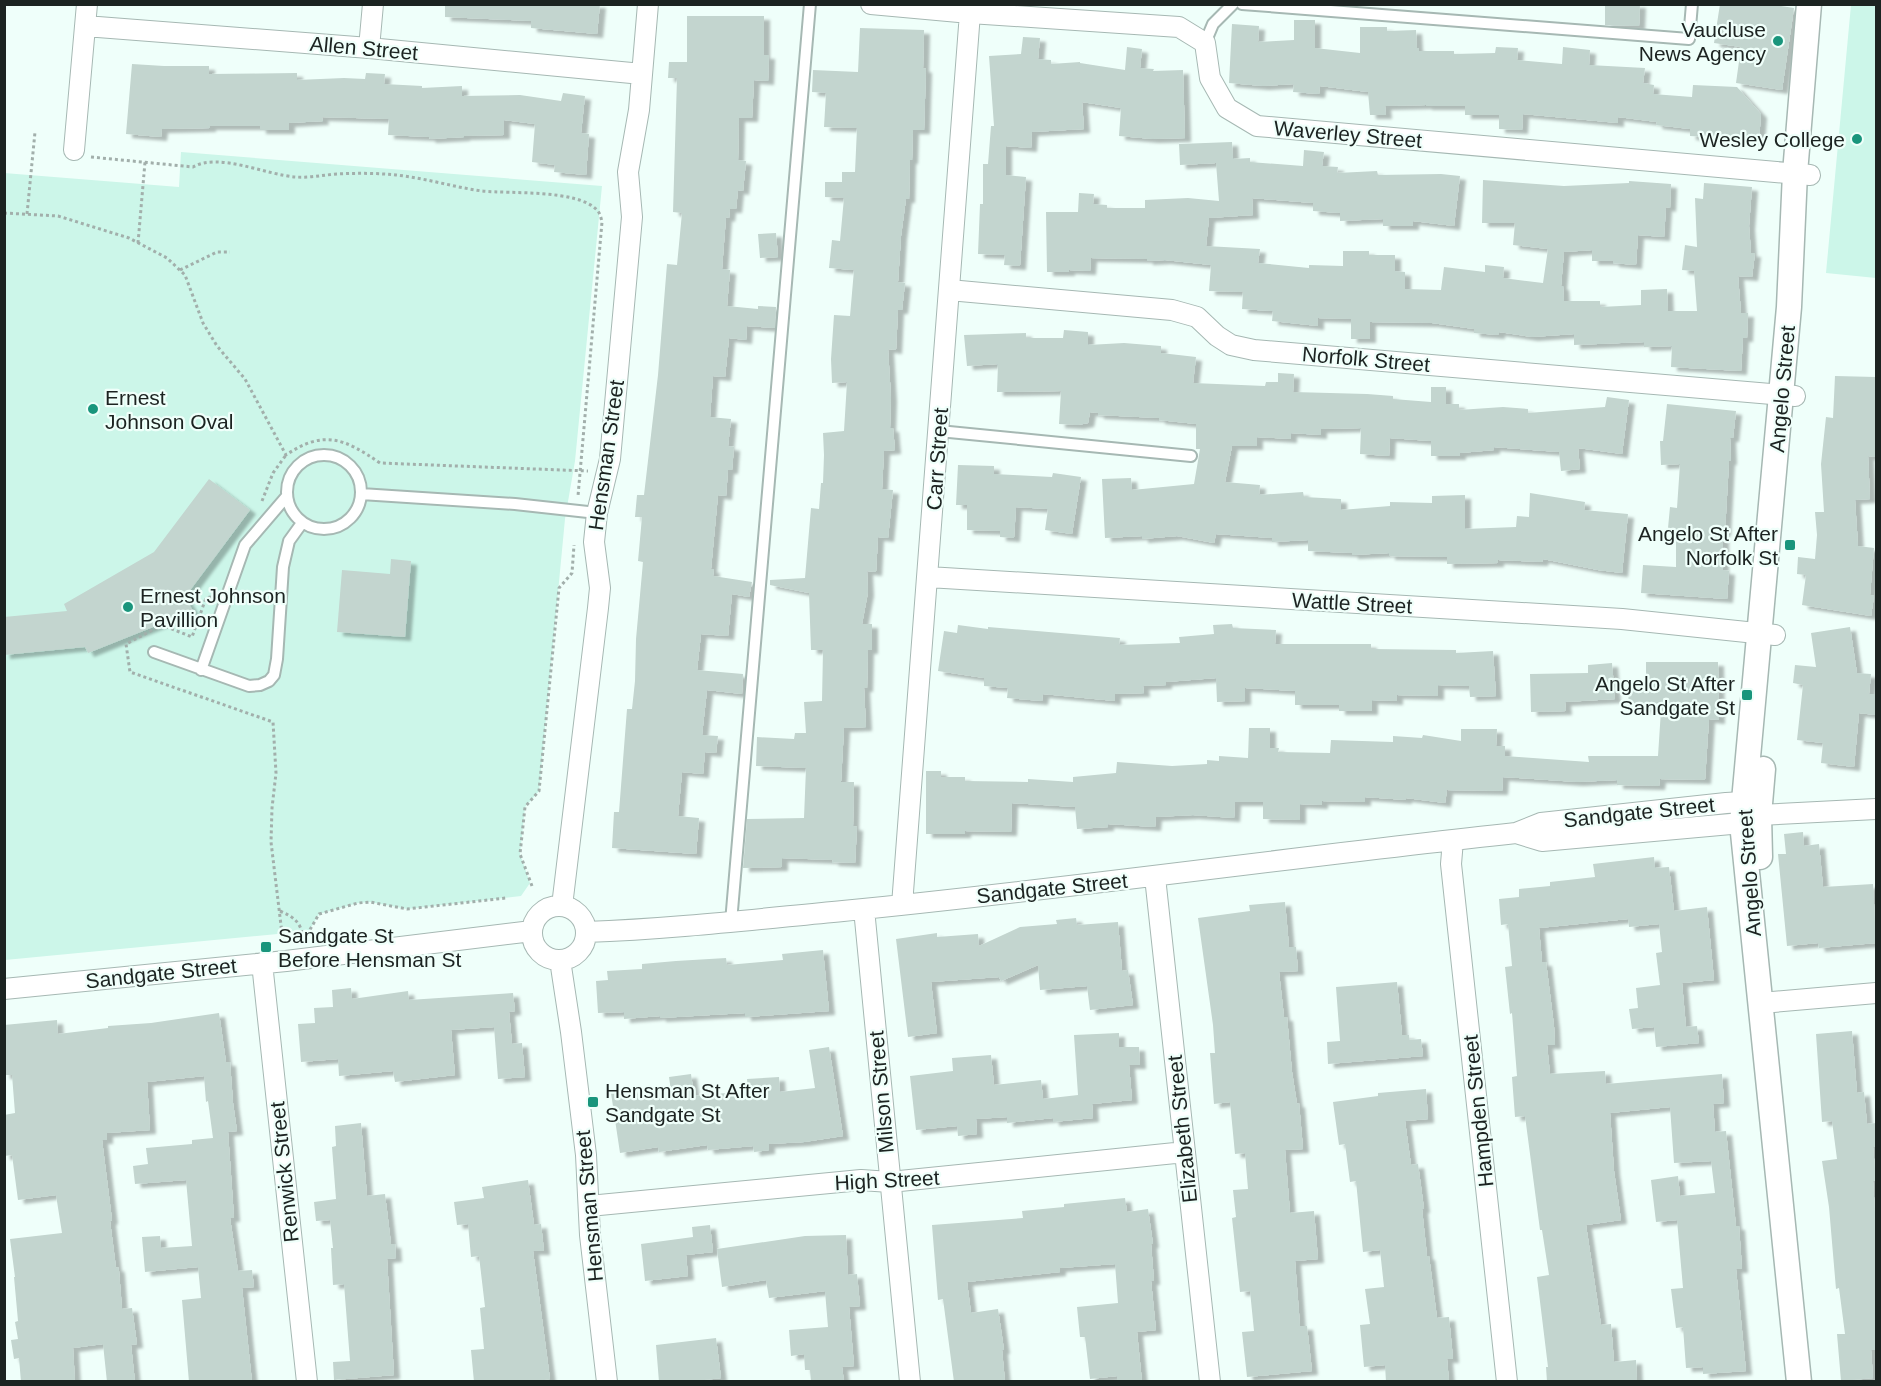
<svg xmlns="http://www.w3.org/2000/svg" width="1881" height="1386" font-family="Arial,sans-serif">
<defs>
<filter id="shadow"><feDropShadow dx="6" dy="4" stdDeviation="1.5" flood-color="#0004"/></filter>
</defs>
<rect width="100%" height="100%" fill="#effffa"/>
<path fill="#ccf6e9" d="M1851 5H1876V278L1826 273Z
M181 152 602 186 575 461 565 519 539 791 525 807 520 854 530 883 521 896 407 909 370 902 358 903 319 914 309 931 5 960 4 173 179 187Z"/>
<path fill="#c3d5cf" filter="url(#shadow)" d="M445 4H600L597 34 531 28V21L445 17Z
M1605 4H1640L1639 26 1605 25Z
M1720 4H1768L1794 8 1782 90 1736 83 1741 47 1714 43Z
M687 16H764V55H769L768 81 754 80 752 118H739L738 160 746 161 743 191 738 190 736 209H730L729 218 726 217 722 269 730 270 727 306 758 309V306L776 307 775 328 747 326 746 340 729 338 725 377 713 376 710 417 731 419 728 446 734 447 732 470H728L726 496 718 495 711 569H714L713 576 752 582 749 597 732 594 728 636 701 634 697 670 743 674 742 694 707 690 702 735 718 736 716 753 705 752 703 774 682 772 678 816 699 818 696 854 612 848 614 812H619L627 709H632L635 681 636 639 643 562 638 561 642 517H635L637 495H644L658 375 667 264 677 265 682 213 673 212 677 78H668L669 62H687Z
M1294 20H1315V48L1360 53V27H1387V31L1416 30 1417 48H1419V51H1454V54L1495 53 1496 47 1518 48 1517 60 1562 64 1563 47 1590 50 1589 65 1645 68 1643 83 1654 85 1653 94 1692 97 1693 85 1737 87 1761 114 1759 140 1690 136V129L1656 125 1657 122 1618 117V123L1523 114 1522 130 1499 129V115H1465V106H1426V105L1385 106 1386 115H1370L1368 92 1320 86 1319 94 1293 92 1294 84 1263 86 1229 83 1232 24 1259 26 1258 42 1294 40Z
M860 28 924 30 923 68 926 69 924 130H913L912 160H910L909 199H906L901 236 898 282 905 283 902 310H898L896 350 888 349 891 398 890 428H893L895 450 884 451 882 489 893 490 888 538 878 537 876 572 867 571 868 592 862 624H872V650H868L867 688H864L866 727 844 728 841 782H854L853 826 857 827 855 863 832 862 833 860 782 858V867L743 868 747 819 804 818 806 768 756 766 757 737 794 739 795 733H806L804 702 822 701 823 650H811L809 593 770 585V580L805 578 811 508 819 509 821 483H823L824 455 823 433 844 431 847 382 832 383 831 359 834 315 850 316 854 270 829 268 832 240 840 241 844 198 825 197V182H842V172H855L857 128 824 127 826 93 812 92 813 70 858 72Z
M1023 37 1040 38 1038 59 1051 60V64L1080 62V63L1125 70 1127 47 1142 49 1140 68 1154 69 1153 71 1183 70 1185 138 1153 139 1119 136 1121 108 1082 102 1084 129 1032 132 1031 148 1006 146V175L1026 177 1020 266 1004 265 1005 255 978 254 980 204H983V164H988L991 126H994L989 56 1021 54Z
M132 64 164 66H209V74L297 73V80L344 78 365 79 366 73 385 74 384 84 422 86V88L462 86V96L520 95 561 101 563 93 585 96 581 133 589 134 586 175 554 172 555 165 532 162 535 124 504 120V135L464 136V137L430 139 429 137 388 135 389 119 322 117 323 121 289 123V130H260V126H210V128L162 129 161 137 126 134Z
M1232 142 1233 159 1250 158V162L1303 166 1304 150 1324 152 1322 166 1338 167 1337 173 1377 171 1378 175 1441 174 1460 176 1454 226 1413 221V226H1383V219L1340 221V213L1313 211V203L1252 198 1253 215 1209 218 1206 246 1260 249 1258 263 1309 268V265L1343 266V251H1369V255H1395V271L1405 272V289L1441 290 1444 267 1485 272V265L1504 267 1503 278 1543 283 1548 249 1513 245 1515 223H1482L1483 180 1564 186 1629 183V181L1671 184 1670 208 1666 207 1664 237 1638 235 1636 265 1613 263V261H1592V250L1564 252 1561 286H1563L1564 301H1600V307L1641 305V290L1667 289 1668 311H1697L1694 271 1682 270 1685 245 1697 247 1695 198 1703 199 1704 183 1752 187 1749 226 1751 253H1755L1752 277 1738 276 1741 313H1748L1747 338H1743L1741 371 1671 367 1672 346 1644 347V342L1574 345V334L1532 337 1499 332V335L1474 333V329L1432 323 1370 322V339H1351V319L1318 318V326L1272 321 1273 311 1242 309 1243 292 1209 291 1211 265 1165 260 1147 261V259L1091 258 1090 271 1069 270V272H1047L1046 212H1078L1079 193 1094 194 1093 204 1107 205V208H1145V200L1188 198 1219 201 1216 163 1180 165 1179 144Z
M776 233 778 257 760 258 758 234Z
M1064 330 1088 332V345L1124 343 1161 346V353L1196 357 1193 383 1265 386 1266 382H1278V373L1294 374 1293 392 1367 394 1393 396V399L1431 402V387H1446V404H1459V410L1503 407 1528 409V413L1605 407 1607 397 1629 400 1622 454 1578 448 1580 469 1561 471 1559 452 1494 447V450L1460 453V456H1431V441L1390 438 1389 456 1360 454 1361 428 1321 429V435L1291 433V439L1257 437V446H1232L1225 482 1260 485 1259 495 1303 492 1304 497 1341 499V510L1390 506V502L1432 503V496L1465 495V529L1516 527 1517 516 1529 517 1530 493 1585 502 1584 510 1628 514 1622 573 1598 570 1543 559 1542 562 1498 560V563L1447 564V557L1389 556V553L1352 555V553L1308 551V540L1272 542V538L1216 534 1214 543 1177 536 1142 539V536L1105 538 1102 479 1131 478 1132 490 1194 484 1200 449H1196V424L1159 420V418L1098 415V413L1090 412 1088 423 1078 425 1059 424 1061 391 997 392 998 364 967 366 964 335 1026 333V338H1063Z
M1835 376 1876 377V457L1868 456 1870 499 1855 500 1858 546 1874 548 1870 595 1874 596 1871 616 1802 605 1806 575 1797 574 1798 557 1815 559 1817 535 1815 512H1824L1821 464 1826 417 1833 418Z
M1667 404 1736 411 1733 438H1730L1731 461H1729L1725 532H1723V570L1729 571 1727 599 1641 593 1643 565 1676 567V529L1668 528 1670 507 1677 508 1680 464 1661 465 1660 441H1663Z
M958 465 994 466V474L1052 477 1053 473 1081 477 1072 534 1045 530 1048 509 1016 507 1014 538 1000 537V531L967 530V505H956Z
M209 479 250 510 185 597 193 611 88 653 85 647 4 655V617L67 611 64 604 154 552Z
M391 559 411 561 405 637 337 632 342 570 390 574Z
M1232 624 1233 628 1276 630 1275 644H1371V649L1456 650V653L1493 651 1496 696 1470 697 1469 686 1438 685V696L1397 695V701L1372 700V711H1339V705H1295V691L1245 688V701L1217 702 1216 678 1166 682V685L1143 686 1144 693 1115 694V701L1043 694 1042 701 1007 698 1008 688 984 686V678L938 671 944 631 957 633 958 625 988 629V627L1120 638 1119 645 1180 643 1179 637 1214 634 1213 625Z
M1850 627 1857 673 1871 674 1869 694H1876V715L1859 713 1854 767 1821 763 1823 743 1797 740 1803 685 1793 683 1795 665 1816 667 1811 633Z
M1646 662H1718L1719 720 1709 719 1705 780 1660 779 1659 786 1617 785V780L1577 782 1503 777 1502 791 1447 790 1445 803 1406 798V800L1365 797V802L1322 801V805L1300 804V820L1263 819V802H1235L1234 818 1193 815 1156 817 1155 827 1108 824V827L1077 829 1075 807 1012 803 1011 832 965 831V834H926V771H941V777H965V781L1028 782V779L1073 782V777L1116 773 1117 762 1172 766 1207 764V760L1219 761V756L1248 758 1249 728H1270V748H1279L1278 752 1330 753 1331 740 1393 742V736L1422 738 1423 735 1461 741V729H1497L1496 746H1505V756L1589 762 1588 756H1658L1661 710 1628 709 1629 686 1646 687Z
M1612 663 1615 699 1565 702 1566 711 1531 712 1530 674 1588 673V665Z
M1803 832 1804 846 1819 844 1823 887 1873 884 1876 943 1819 948 1818 943 1787 946 1778 854H1786L1784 834Z
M1654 857 1655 868 1669 867 1674 911 1707 907 1714 980 1682 983 1686 1027 1697 1026 1699 1043 1656 1047 1654 1027 1632 1029 1629 1009 1638 1008 1636 988 1660 985 1656 953 1662 952 1659 924 1629 927 1628 919 1539 928 1542 962H1546L1554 1026 1555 1045H1547L1550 1074 1605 1071 1606 1084 1722 1074 1724 1103 1713 1104 1715 1132 1726 1131 1736 1226H1739L1742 1269H1736L1746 1371 1703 1374V1367L1686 1368 1683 1327 1676 1328 1671 1289 1683 1288 1677 1220 1656 1222 1651 1180 1678 1176 1680 1196 1715 1193 1711 1161 1674 1163 1670 1107 1610 1113 1614 1171 1621 1220 1586 1225 1601 1325 1611 1324 1614 1362 1636 1360 1637 1382H1547L1546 1367H1548L1537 1277 1549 1275 1542 1230H1540L1525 1116 1515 1117 1512 1077 1517 1076 1512 1013 1510 1014 1505 967 1512 966 1508 924 1501 925 1499 899 1519 897V889L1550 886V882L1595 877 1593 864Z
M1285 902 1289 947H1296L1298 971 1279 972 1284 1017H1287L1292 1072 1297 1104 1299 1103 1303 1149 1285 1150 1290 1213 1314 1211 1318 1259 1295 1261 1300 1326H1307L1312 1371 1247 1377 1242 1332 1254 1331 1250 1291 1240 1292 1232 1218 1236 1217 1233 1190 1248 1189 1245 1153 1235 1154 1230 1102 1214 1104 1210 1053H1215L1213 1025 1198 918 1250 911 1249 905Z
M1076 918 1077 925 1118 922 1122 971 1128 970 1133 1005 1090 1010 1087 986 1040 990 1038 965 1001 981 999 977 931 982 937 1033 908 1037 896 939 937 933V937L978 934 979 946 1020 927 1057 924 1056 920Z
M823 950 829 1011 745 1017V1013L660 1018V1016L624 1019V1012L598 1013 596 981 608 980 607 971 642 969V964L676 961 726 958 727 965 783 960 782 954Z
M1397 982 1402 1035H1409V1040L1421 1039 1423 1056 1328 1064 1327 1042 1340 1041 1336 987Z
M351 988 352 999 408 991 409 1000 513 993 515 1011 509 1012 512 1044 522 1043 525 1077 498 1079 494 1027 451 1030 455 1075 395 1082 393 1071 339 1076 338 1059 301 1062 298 1024 315 1023 314 1008 333 1007 332 990Z
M219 1013 226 1062H230L233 1103 237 1131 228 1132 234 1218H230L238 1271 252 1270 254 1287 242 1288 252 1382H189L182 1300 201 1298 198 1267 145 1272 142 1237 160 1236 161 1248 192 1246 186 1180 135 1184 133 1166 148 1164 146 1148 192 1144V1140L213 1138 208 1101 206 1102 204 1076 147 1082 150 1130 107 1133V1140H102L112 1220 110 1221 116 1268 118 1267 119 1271 122 1309 132 1308 137 1344 131 1345 135 1382H107L103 1344 73 1348 75 1382H21L19 1358 14 1359 11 1340 18 1339 15 1322 18 1321 14 1277H15L10 1239 62 1233 56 1195 18 1200 12 1155 4 1156V1115L15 1113 12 1075H4V1025L57 1020 58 1034 108 1028V1026L151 1023Z
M1852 1031 1857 1093 1864 1092 1867 1124 1876 1123V1147H1873L1876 1180 1873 1181 1876 1229V1350H1871L1873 1378 1841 1381 1837 1334H1845L1839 1288 1836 1289 1829 1207 1822 1161 1837 1159 1832 1121 1822 1122 1816 1034Z
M1119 1033V1047H1139L1140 1065H1129L1132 1100 1092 1104 1093 1118 1053 1122V1118L1007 1123V1117L976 1119 977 1134 958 1136 957 1126 916 1130 910 1076 953 1071 952 1058 991 1055 994 1085 1041 1080 1043 1099 1078 1095 1074 1035Z
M829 1047 843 1136 804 1142 769 1144V1150L754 1152 753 1146 708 1150 707 1145 659 1152 658 1147 620 1153 611 1093 636 1089 637 1096 671 1091 669 1077 691 1074 694 1096 748 1091 747 1079 779 1077 780 1092 815 1088 809 1050Z
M1426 1089 1428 1119 1405 1121 1411 1165 1418 1164 1424 1209H1422L1427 1256H1429L1437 1318 1449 1317 1453 1359H1447L1449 1382H1386L1385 1365 1364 1367 1360 1325 1370 1324 1365 1289 1384 1287 1380 1250 1363 1252 1356 1181 1350 1182 1345 1144 1339 1145 1333 1102 1378 1096V1093Z
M361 1123 367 1196 385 1194 391 1244H395L396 1258 387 1259 394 1375 334 1380 333 1362 350 1361 344 1284 333 1285 331 1248H333L330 1220 316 1221 314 1202 336 1199 332 1147 336 1146 335 1126Z
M528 1180 534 1225 541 1224 544 1251H533L550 1379 531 1382H474L471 1350 484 1349 480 1308 485 1307 479 1256 471 1257 468 1224 457 1225 454 1202 484 1198 482 1187Z
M1125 1198 1127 1212 1148 1209 1153 1244H1151L1154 1281H1151L1156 1330 1137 1332 1142 1382H1117V1376L1090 1379 1085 1337H1080L1077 1307 1118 1303 1115 1264 1060 1268V1272L967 1282 971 1313 998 1309 1004 1350H1002L1005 1382H954L943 1299 938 1300 932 1225 1023 1218 1022 1211 1064 1207V1204Z
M710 1225 713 1252 686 1255 688 1276 645 1281 641 1244 693 1237 692 1227Z
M846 1235 848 1275 857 1274 860 1306 849 1307 854 1366 842 1367 844 1382H811L810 1370H805L804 1354 791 1356 789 1330 828 1327 825 1291 769 1298 766 1280 722 1287 717 1249 805 1236Z
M716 1338 721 1378 687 1382H659L656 1345Z"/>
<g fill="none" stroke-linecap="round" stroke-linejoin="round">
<defs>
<path id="service" d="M1242 4 1689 39 1692 4
M1205 43 1213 24 1233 4
M939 431 1191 456
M287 492a37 37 0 1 1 74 0a37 37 0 1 1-74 0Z
M361 494 515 504 597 513
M154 652 249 686 260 685 269 681 274 675 277 659 283 567 289 541 302 523
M201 670 245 545 287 496
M731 922 810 4"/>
<path id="minor" d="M871 4 970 13 1179 27 1205 43 1210 78 1227 108 1257 126 1810 175
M85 26 369 48 642 74
M369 48 373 4
M74 150 87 4
M949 290 1172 310 1197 317 1217 336 1231 345 1254 350 1795 396
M928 577 1622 619 1775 635
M1516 833 1542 841 1742 823 1759 815 1876 809
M1453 840 1451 864 1507 1382
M1155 877 1210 1382
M902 905 970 13
M562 906 598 608 600 588 594 542 597 513 610 459 632 217 628 172 639 110 648 4
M532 933a27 27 0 1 1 54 0a27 27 0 1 1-54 0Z
M864 909 910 1382
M586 932C672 929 758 919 843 911 1068 889 1292 857 1516 833L1541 823 1726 803 1743 802 1754 810
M560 960 571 1032 586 1155 590 1235 607 1382
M262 963 307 1382
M4 989 286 961 532 931
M1761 1003 1876 993
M589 1206 861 1180 890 1182 1185 1152"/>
<path id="tertiary" d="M1760 857 1759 815 1763 769
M1799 1382 1742 823 1789 307 1795 173 1809 4"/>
</defs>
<use href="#service" stroke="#a6b8b3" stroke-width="14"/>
<use href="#minor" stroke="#a6b8b3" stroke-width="22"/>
<use href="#tertiary" stroke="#a6b8b3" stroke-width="27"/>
<path stroke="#a2afab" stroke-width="3" stroke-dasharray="3 3" stroke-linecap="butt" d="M91 157 193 167C219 152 266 175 296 177 310 178 323 175 337 174 357 173 377 173 396 175 425 178 453 187 482 191 511 194 577 189 597 210 600 213 601 218 602 222L578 496
M4 213 58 216 129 238 167 258 185 275 203 323 217 346 245 379 286 455C324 429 345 439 380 463L588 471
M27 214 35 132
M138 243 145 162
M180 270 217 252H230
M262 501 273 473 286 455
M211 597 206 598 192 637 162 625 126 644 130 672 273 722 276 773 272 808 271 842 283 942
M532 886 520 854 525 807 539 791 559 588 572 573 574 545
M280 911C294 917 302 923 303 939
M304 940 319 914 358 903 370 902 407 909 506 898"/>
<use href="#service" stroke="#fff" stroke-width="10"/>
<use href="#minor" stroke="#fff" stroke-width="20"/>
<use href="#tertiary" stroke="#fff" stroke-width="24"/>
</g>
<g fill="#19957c" stroke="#effffa" stroke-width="2">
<circle cx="1778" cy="41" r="6"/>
<circle cx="1857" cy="139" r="6"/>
<circle cx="93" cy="409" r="6"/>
<rect x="1784" y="539" width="12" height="12" rx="3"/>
<circle cx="128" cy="607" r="6"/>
<rect x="1741" y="689" width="12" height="12" rx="3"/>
<rect x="260" y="941" width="12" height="12" rx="3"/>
<rect x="587" y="1096" width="12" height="12" rx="3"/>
</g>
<g text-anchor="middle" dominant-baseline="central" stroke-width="4.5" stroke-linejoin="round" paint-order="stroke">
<g font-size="21" fill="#1c2321" stroke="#effffa" text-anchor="end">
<text x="1766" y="29">Vaucluse<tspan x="1766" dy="24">News Agency</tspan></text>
<text x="1845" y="139">Wesley College</text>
<text x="105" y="397" text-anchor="start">Ernest<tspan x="105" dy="24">Johnson Oval</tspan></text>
<text x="1778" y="533">Angelo St After<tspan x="1778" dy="24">Norfolk St</tspan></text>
<text x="140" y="595" text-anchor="start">Ernest Johnson<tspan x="140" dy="24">Pavillion</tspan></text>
<text x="1735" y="683">Angelo St After<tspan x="1735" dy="24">Sandgate St</tspan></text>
<text x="278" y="935" text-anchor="start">Sandgate St<tspan x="278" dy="24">Before Hensman St</tspan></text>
<text x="605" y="1090" text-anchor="start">Hensman St After<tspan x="605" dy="24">Sandgate St</tspan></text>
</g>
<g font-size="21" fill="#1c2321" stroke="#effffa">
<text transform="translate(364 48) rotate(5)">Allen Street</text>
<text transform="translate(1348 134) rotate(5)">Waverley Street</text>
<text transform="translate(1366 359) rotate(5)">Norfolk Street</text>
<text transform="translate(1782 389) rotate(-85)">Angelo Street</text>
<text transform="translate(606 455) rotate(-82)">Hensman Street</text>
<text transform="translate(937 459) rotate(-86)">Carr Street</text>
<text transform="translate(1352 603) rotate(3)">Wattle Street</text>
<text transform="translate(1639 812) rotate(-6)">Sandgate Street</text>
<text transform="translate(1749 873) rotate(-94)">Angelo Street</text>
<text transform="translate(1052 888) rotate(-6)">Sandgate Street</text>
<text transform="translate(161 973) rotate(-6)">Sandgate Street</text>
<text transform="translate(881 1092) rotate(-95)">Milson Street</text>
<text transform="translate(1478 1111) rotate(-96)">Hampden Street</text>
<text transform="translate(1182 1129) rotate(-96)">Elizabeth Street</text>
<text transform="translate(284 1172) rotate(-96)">Renwick Street</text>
<text transform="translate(887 1180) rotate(-3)">High Street</text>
<text transform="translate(589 1206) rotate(-95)">Hensman Street</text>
</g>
</g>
<rect width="1881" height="1386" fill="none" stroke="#1c2321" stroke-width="12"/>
</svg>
